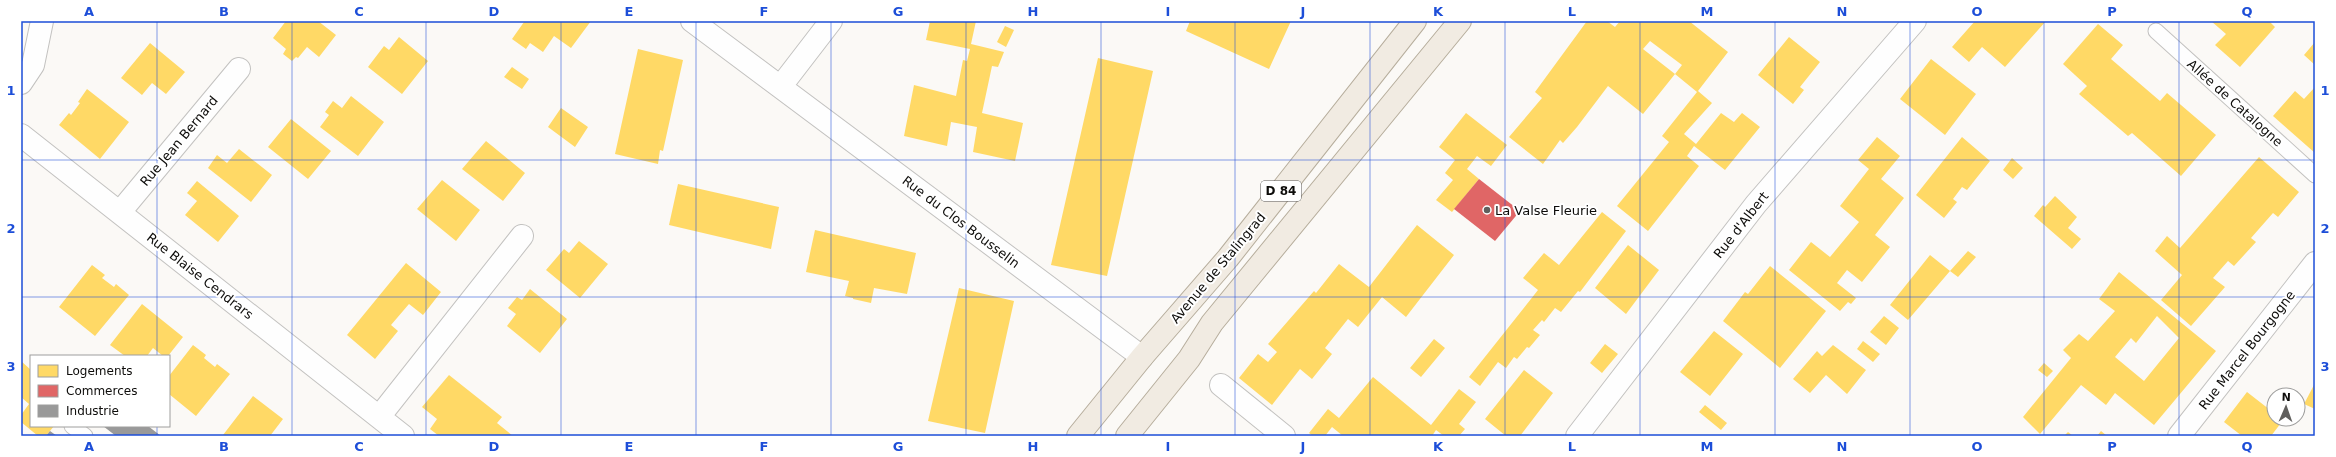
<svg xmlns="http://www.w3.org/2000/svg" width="2336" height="457" font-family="'DejaVu Sans',sans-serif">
<rect width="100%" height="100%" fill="#fbf9f6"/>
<path fill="#ffd966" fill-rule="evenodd" d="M286 21H318L336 35 319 57 307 47 298 58 296 57 292 61 283 54 286 49 273 38Z
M523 21H591L571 48 554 36 543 52 530 43 526 49 512 39 524 22Z
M930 21H976L971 44 1004 52 998 67 992 66 982 113 1023 123 1015 161 973 152 977 127 951 122 947 146 904 136 914 85 956 96 963 60 967 61 970 49 926 40Z
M1190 21H1291L1269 69 1186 31Z
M1587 21H1607L1615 27 1620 21H1689L1728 52 1698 91 1712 103 1684 134 1696 144 1721 113 1734 122 1742 113 1760 127 1725 170 1694 146 1687 156 1699 166 1648 231 1617 206 1669 142 1662 136 1697 92 1675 74 1682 65 1650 41 1643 49 1675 74 1643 114 1608 86 1577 127 1563 143 1560 140 1543 164 1509 137 1542 98 1535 92Z
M1975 21H2046L2005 67 1982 47 1969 62 1952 47Z
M2211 21H2269L2275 27 2240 67 2215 45 2226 34Z
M2098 24 2123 45 2111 59 2160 101 2167 93 2216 135 2181 176 2132 133 2128 136 2079 94 2087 86 2063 64Z
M1005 26 1014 30 1006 47 997 42Z
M399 37 428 61 402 94 368 67 384 46 389 50Z
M1789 37 1820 62 1800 87 1804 90 1793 104 1758 75Z
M2315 42V65L2304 55Z
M150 43 185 72 166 94 152 83 142 95 121 78Z
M638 49 683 60 663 151 660 150 658 164 615 154Z
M1098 58 1153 71 1107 276 1051 265Z
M1931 59 1976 94 1945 135 1900 99Z
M512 67 529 79 522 89 504 77Z
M2315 87V153L2273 116 2295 91 2304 99Z
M87 89 129 122 100 159 59 125 69 113 71 115 80 103 78 102Z
M351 96 384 122 358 156 320 127 329 115 325 112 333 101 342 108Z
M561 108 588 127 575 147 548 127Z
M1466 113 1507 145 1491 166 1477 156 1467 169 1479 179 1452 212 1436 200 1453 180 1445 173 1455 160 1439 147Z
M291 119 331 151 308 179 268 147Z
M1877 137 1900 156 1881 179 1904 198 1875 235 1890 247 1862 282 1847 270 1837 283 1856 298 1851 304 1848 302 1840 311 1789 270 1811 242 1830 257 1859 222 1840 206 1869 169 1858 160Z
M1962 137 1990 161 1967 190 1962 187 1953 199 1957 202 1944 218 1916 195Z
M486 141 525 173 503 201 462 169Z
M239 149 272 175 251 202 208 168 217 155 227 163Z
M2259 157 2299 192 2278 217 2273 213 2251 238 2256 242 2234 266 2228 261 2213 278 2225 287 2191 326 2161 300 2182 275 2155 251 2167 236 2180 248Z
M2012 158 2023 168 2013 179 2003 170Z
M442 180 480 210 456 241 417 209Z
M197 181 239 216 218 242 185 215 197 201 187 193Z
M678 184 779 207 771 249 669 225Z
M2055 196 2077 217 2068 228 2081 239 2072 249 2034 216 2043 205 2045 207Z
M1602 212 1626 231 1580 292 1578 291 1561 312 1555 308 1544 322 1542 320 1533 330 1540 335 1529 348 1527 347 1517 359 1514 357 1506 368 1498 362 1480 386 1469 377 1538 290 1523 278 1544 253 1559 265Z
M1417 225 1454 255 1406 317 1382 297 1358 327 1348 319 1325 348 1332 354 1312 379 1300 369 1272 405 1239 378 1258 354 1268 362 1277 352 1268 344 1314 291 1316 293 1339 264 1369 287Z
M815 230 916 253 907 294 874 288 871 303 853 299V298L845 296 849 281 806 272Z
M579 241 608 264 580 298 546 270 564 249 569 253Z
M1628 245 1659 270 1626 314 1595 288Z
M1968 251 1976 257 1958 277 1950 271 1908 320 1890 305 1930 255 1950 271Z
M406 263 441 292 423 315 409 304 391 325 398 331 375 359 347 335Z
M92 265 105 275 102 278 114 287 116 284 129 295 95 336 59 307Z
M1770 266 1826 311 1780 368 1723 321 1745 292 1748 294Z
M2119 272 2216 351 2154 425 2115 393 2106 405 2081 385 2040 434 2023 417 2071 358 2063 350 2079 334 2088 341 2115 311 2099 299ZM2157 316 2179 338 2144 381 2115 357 2131 338 2136 343Z
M959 288 1014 301 985 433 928 421Z
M530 289 567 319 540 353 507 326 516 314 508 308 517 297 522 300Z
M142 304 183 337 168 356H163L153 348 147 356H125L110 345Z
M1884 316 1899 328 1886 345 1870 332Z
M1714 331 1743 354 1710 396 1680 372Z
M1434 339 1445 348 1421 377 1410 368Z
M1863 341 1880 354 1873 362 1857 349Z
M1605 344 1618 354 1602 373 1590 363Z
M193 345 206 355 204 358 215 367 217 364 230 374 196 416 169 394V376Z
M1833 345 1866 370 1847 394 1826 375 1810 393 1793 379 1817 351 1822 356Z
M21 361 31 370V426H54L46 436H38L21 422V415L29 404 21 397Z
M2044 363 2053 371 2047 377 2038 370Z
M1524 370 1553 393 1520 436H1506L1485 419Z
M449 375 502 417 497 423 513 436H439L430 429 437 419 422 407Z
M1373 377 1431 425 1459 389 1476 402 1459 424 1465 429 1459 436H1444L1436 430 1432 436H1343L1332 427 1325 436H1313L1309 433 1328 409 1339 418Z
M2315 383V409L2304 404Z
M2247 392 2274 413V419H2284L2271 436H2242L2224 422Z
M253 396 283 419 270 436H224L223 435Z
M1705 405 1727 423 1721 430 1699 412Z
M2101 431 2107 436H2097Z
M2068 432 2073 436H2064Z"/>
<path fill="#e06666" d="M1479 179 1520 211 1495 241 1454 209Z"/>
<path fill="#999" d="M103 426H148L161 436H116Z
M50 431 57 436H46Z"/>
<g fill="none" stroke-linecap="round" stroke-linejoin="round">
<defs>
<path id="lane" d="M2156 31 2315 175
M72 426 85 436"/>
<path id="street" d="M692 21 1142 357
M21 83 33 65 42 21
M781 86 831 21
M21 135 403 436
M120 212 239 69
M1221 385 1284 436
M379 417 522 236
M1577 436 1756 204 1915 21
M2179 436 2315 263"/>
<path id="primary" d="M1078 436 1142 357 1228 258 1415 21
M1127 436 1189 359 1212 323 1460 21"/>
</defs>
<use href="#lane" stroke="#c3c2c0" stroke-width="17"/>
<use href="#street" stroke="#c3c2c0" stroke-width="24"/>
<use href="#primary" stroke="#b6ad9c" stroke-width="24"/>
<use href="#lane" stroke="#fefefe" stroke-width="15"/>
<use href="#street" stroke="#fefefe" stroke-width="22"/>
<use href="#primary" stroke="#f1ebe2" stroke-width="22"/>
</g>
<path fill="none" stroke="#1d4ed8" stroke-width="1" stroke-opacity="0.55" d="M157 21V356M292 21V436M426 21V436M561 21V436M696 21V436M831 21V436M966 21V436M1101 21V436M1235 21V436M1370 21V436M1505 21V436M1640 21V436M1775 21V436M1910 21V436M2044 21V436M2179 21V436M21 160H2315M21 297H2315M157 426V436"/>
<circle fill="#605f5d" stroke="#fff" stroke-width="1.5" cx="1487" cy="210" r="4"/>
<g text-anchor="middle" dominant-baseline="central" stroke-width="4" stroke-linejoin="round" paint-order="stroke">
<rect fill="#fff" stroke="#565554" stroke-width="1" x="1261" y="181" width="40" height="20" rx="3"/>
<g font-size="12" font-weight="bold" fill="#0d0c0a">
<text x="1281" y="191">D 84</text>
</g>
<g font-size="13" fill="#0d0c0a" stroke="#fff">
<text transform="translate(2235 103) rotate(42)">Allée de Catalogne</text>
<text transform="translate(179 141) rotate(-50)">Rue Jean Bernard</text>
<text transform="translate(961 222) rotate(37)">Rue du Clos Bousselin</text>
<text transform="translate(1741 225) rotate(-52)">Rue d'Albert</text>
<text transform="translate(1218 268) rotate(-50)">Avenue de Stalingrad</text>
<text transform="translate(200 276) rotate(38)">Rue Blaise Cendrars</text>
<text transform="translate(2247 350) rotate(-52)">Rue Marcel Bourgogne</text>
</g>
<g font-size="13" fill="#0d0c0a" stroke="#fff" text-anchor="start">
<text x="1495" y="210">La Valse Fleurie</text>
</g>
</g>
<rect width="2336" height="457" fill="none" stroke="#ffffff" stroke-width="44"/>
<rect x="30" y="355" width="140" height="72" fill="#ffffff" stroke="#9e9e9d"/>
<rect x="38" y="365" width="20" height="12" fill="#ffd966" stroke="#9e9e9d"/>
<text x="66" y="375" font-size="12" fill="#0d0c0a">Logements</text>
<rect x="38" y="385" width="20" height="12" fill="#e06666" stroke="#9e9e9d"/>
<text x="66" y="395" font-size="12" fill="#0d0c0a">Commerces</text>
<rect x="38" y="405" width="20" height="12" fill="#999999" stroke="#9e9e9d"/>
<text x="66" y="415" font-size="12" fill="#0d0c0a">Industrie</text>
<g transform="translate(2286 407) rotate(2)"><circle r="19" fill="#ffffff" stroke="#9e9e9d"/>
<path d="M0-3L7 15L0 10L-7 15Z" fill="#605f5d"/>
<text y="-6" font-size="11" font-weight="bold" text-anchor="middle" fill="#0d0c0a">N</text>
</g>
<rect x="22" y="22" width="2292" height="413" fill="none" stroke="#1d4ed8" stroke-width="1.5"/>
<g font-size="13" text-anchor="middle" font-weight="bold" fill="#1d4ed8">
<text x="89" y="16">A</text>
<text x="224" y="16">B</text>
<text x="359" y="16">C</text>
<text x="494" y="16">D</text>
<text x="629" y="16">E</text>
<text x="764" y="16">F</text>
<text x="898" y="16">G</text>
<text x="1033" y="16">H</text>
<text x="1168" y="16">I</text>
<text x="1303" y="16">J</text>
<text x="1438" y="16">K</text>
<text x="1572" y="16">L</text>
<text x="1707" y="16">M</text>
<text x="1842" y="16">N</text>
<text x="1977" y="16">O</text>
<text x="2112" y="16">P</text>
<text x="2247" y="16">Q</text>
<text x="11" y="95">1</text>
<text x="2325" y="95">1</text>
<text x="11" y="233">2</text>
<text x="2325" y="233">2</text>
<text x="11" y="371">3</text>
<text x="2325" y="371">3</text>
<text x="89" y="451">A</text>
<text x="224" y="451">B</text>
<text x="359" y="451">C</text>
<text x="494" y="451">D</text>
<text x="629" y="451">E</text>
<text x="764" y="451">F</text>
<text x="898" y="451">G</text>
<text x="1033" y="451">H</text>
<text x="1168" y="451">I</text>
<text x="1303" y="451">J</text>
<text x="1438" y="451">K</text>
<text x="1572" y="451">L</text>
<text x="1707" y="451">M</text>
<text x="1842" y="451">N</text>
<text x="1977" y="451">O</text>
<text x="2112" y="451">P</text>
<text x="2247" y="451">Q</text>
</g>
</svg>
